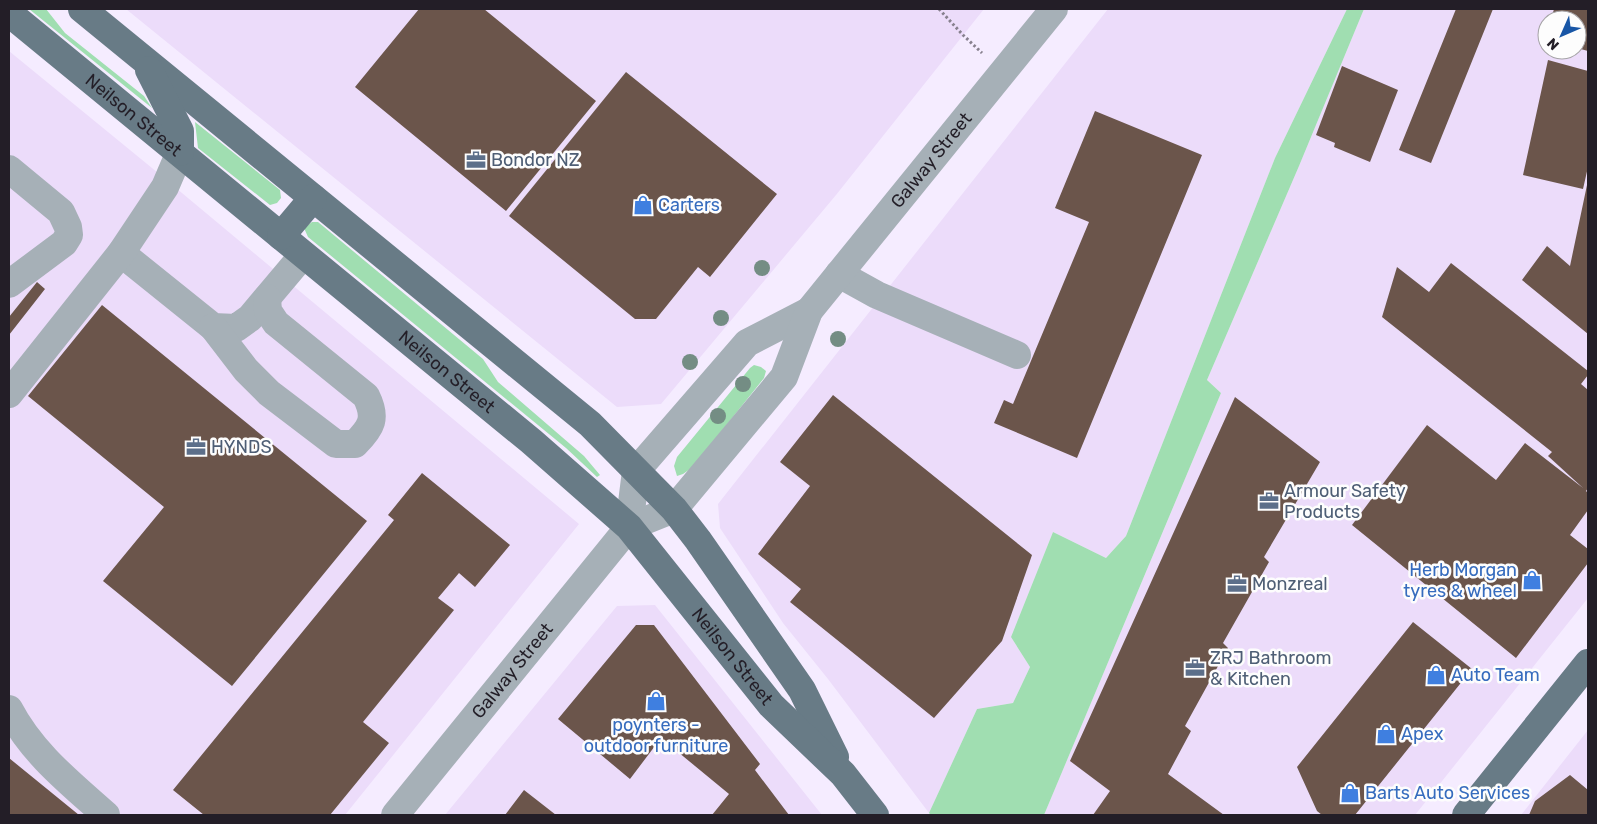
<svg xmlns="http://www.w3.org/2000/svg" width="1597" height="824" font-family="Rubik,sans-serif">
<rect width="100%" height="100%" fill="#f5ecff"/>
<path fill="#ecdcfa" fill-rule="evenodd" d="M126 9H984L836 195 661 404 617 407Z
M1108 9H1347L1275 158 1126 536 1106 558 1053 532 1011 637 1030 667 1013 703 977 709 929 813 828 679 783 623 720 528 718 504Z
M1364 9H1588V598L1415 815H1044L1221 393 1207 380 1299 166ZM1547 20H1577V50H1547Z
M9 51 152 168 579 524 345 815H9Z
M655 605 822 815H445L617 606Z
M1588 730V815H1521Z"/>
<path fill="#a0deb1" d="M29 9H46L65 33 144 96 152 108Z
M1347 9H1364L1299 166 1207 380 1221 393 1044 815H931L929 813 977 709 1013 703 1030 667 1011 637 1053 532 1106 558 1126 536 1275 158Z
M195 122 280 190 281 198 277 203 270 205 198 148Z
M312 222H318L483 359 498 382 584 456 600 475 597 477 566 448 308 237 304 228Z
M754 365 761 367 766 371 764 378 693 467 683 474 677 476 674 466 677 457 750 368Z"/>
<path fill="#6b554b" d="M419 9H484L596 101 506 211 355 87Z
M1456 9H1493L1431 163 1399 150Z
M1554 9H1588V51L1577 48V20H1551Z
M1548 60 1588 71V167L1583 189 1523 175Z
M1342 66 1398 90 1370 162 1334 147 1335 143 1316 135Z
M626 72 777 194 710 277 698 267 656 319H635L509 216Z
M1095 111 1202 155 1077 458 994 423 1004 400 1013 404 1089 222 1055 208Z
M1587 185H1588V334L1522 280 1547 246 1570 266Z
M1451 263 1588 371V375L1581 384 1588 390V488L1586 491 1588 493V510L1570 535 1588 549V563L1516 658 1352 525 1427 425 1496 480 1525 443 1583 488 1548 456 1552 452 1382 317 1397 267 1429 292Z
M37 282 45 289 9 335V317Z
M102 305 367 521 232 686 103 581 164 507 28 396Z
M833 395 1032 555 1002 641 934 718 790 602 801 589 758 554 810 486 780 462Z
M1235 397 1320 462 1264 557 1269 562 1223 643 1228 648 1185 726 1191 731 1168 774 1224 815H1093L1110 791 1070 761Z
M422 473 510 545 475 587 459 573 438 598 454 610 363 722 389 743 330 815H204L173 790 394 520 388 515Z
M1413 622 1472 669 1355 815H1322L1317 811 1297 767Z
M636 625H654L760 764 755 770 789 815H712L729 794 661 738 630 779 558 719Z
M9 758 79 815H9Z
M1570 775 1588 790V815H1529L1535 801Z
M524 790 556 815H505Z"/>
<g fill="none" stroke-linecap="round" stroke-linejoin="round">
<path stroke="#87808e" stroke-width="3" stroke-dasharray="2.5 2.5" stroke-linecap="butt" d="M939 9 963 35 982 53"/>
<g stroke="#a6b0b7" stroke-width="28">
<path d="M9 169 61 212 68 227 69 235 64 243 9 284"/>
<path d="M121 253 213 327 236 328 250 318 303 255"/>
<path d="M839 274 877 295 1017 355"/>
<path d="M213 327 246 370 269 393 336 444H355C372 427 377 418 366 396L276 323 268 311 267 298"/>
<path d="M9 394 121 253 165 187 180 152"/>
<path d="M629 527 636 471 747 343 809 311"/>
<path d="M9 709C32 753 69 782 106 815"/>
<path id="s1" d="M395 815 629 527 674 509 784 377 809 311 1054 9"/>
</g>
<g stroke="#687b86" stroke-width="28">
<path d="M82 9 590 424 674 509 698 540 802 690 835 757"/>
<path id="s2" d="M9 13 531 441 629 527 771 705 843 774 875 815"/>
<path d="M149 70 180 131V152"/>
<path d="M281 236 313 198"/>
<path d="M1466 815 1588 663"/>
</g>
</g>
<g fill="#748d84">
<circle cx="762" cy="268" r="8"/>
<circle cx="721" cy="318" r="8"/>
<circle cx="838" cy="339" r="8"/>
<circle cx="690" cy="362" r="8"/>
<circle cx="743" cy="384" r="8"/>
<circle cx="718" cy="416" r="8"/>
</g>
<defs>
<symbol id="office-bare" viewBox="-9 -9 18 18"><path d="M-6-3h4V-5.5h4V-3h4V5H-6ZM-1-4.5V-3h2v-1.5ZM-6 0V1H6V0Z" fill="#5c6f8a" stroke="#fdfdfd" stroke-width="2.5" paint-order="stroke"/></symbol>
<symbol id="shop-bare" viewBox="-9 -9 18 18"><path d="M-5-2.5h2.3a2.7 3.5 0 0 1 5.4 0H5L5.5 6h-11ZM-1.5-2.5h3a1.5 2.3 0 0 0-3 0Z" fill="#3f7fe0" stroke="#fdfdfd" stroke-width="2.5" paint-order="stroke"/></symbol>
</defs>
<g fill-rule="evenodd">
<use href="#office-bare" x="462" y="146" width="28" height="28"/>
<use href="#shop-bare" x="629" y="191" width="28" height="28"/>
<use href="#office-bare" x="182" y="433" width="28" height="28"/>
<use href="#office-bare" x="1255" y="487" width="28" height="28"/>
<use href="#shop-bare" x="1518" y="566" width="28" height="28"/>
<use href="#office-bare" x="1223" y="570" width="28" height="28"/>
<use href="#office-bare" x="1181" y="654" width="28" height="28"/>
<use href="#shop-bare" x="1422" y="661" width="28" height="28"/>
<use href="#shop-bare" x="642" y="687" width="28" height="28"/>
<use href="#shop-bare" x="1372" y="720" width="28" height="28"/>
<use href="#shop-bare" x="1336" y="779" width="28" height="28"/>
</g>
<g text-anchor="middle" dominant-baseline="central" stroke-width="5" stroke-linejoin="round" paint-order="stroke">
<g font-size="18" fill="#231e27" stroke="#fdfdfd">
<text stroke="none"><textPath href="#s2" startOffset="161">Neilson Street</textPath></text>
<text stroke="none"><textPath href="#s1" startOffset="856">Galway Street</textPath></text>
<text stroke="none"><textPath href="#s2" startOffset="566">Neilson Street</textPath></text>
<text stroke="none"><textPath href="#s2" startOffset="971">Neilson Street</textPath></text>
<text stroke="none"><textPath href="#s1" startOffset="186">Galway Street</textPath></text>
</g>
<g font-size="18" fill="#4e5e75" stroke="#fdfdfd" text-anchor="start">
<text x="491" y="160">Bondor NZ</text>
<text x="211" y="447">HYNDS</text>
<text x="1284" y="491">Armour Safety<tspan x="1284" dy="21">Products</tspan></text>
<text x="1252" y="584">Monzreal</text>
<text x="1210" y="658">ZRJ Bathroom<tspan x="1210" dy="21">&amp; Kitchen</tspan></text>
</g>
<g font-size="18" fill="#366cbe" stroke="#fdfdfd" text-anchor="start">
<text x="658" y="205">Carters</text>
<text x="1517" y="570" text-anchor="end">Herb Morgan<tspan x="1517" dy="21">tyres &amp; wheel</tspan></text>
<text x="1451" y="675">Auto Team</text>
<text x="656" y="725" text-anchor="middle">poynters -<tspan x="656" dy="21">outdoor furniture</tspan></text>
<text x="1401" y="734">Apex</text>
<text x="1365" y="793">Barts Auto Services</text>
</g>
</g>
<rect width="1597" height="824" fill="none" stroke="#231e27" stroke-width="20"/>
<g transform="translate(1562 35) rotate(225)"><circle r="24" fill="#fdfdfd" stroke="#a6a4a7"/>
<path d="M0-4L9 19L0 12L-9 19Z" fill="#1856a6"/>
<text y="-8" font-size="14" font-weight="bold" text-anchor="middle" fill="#231e27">N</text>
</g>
</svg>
